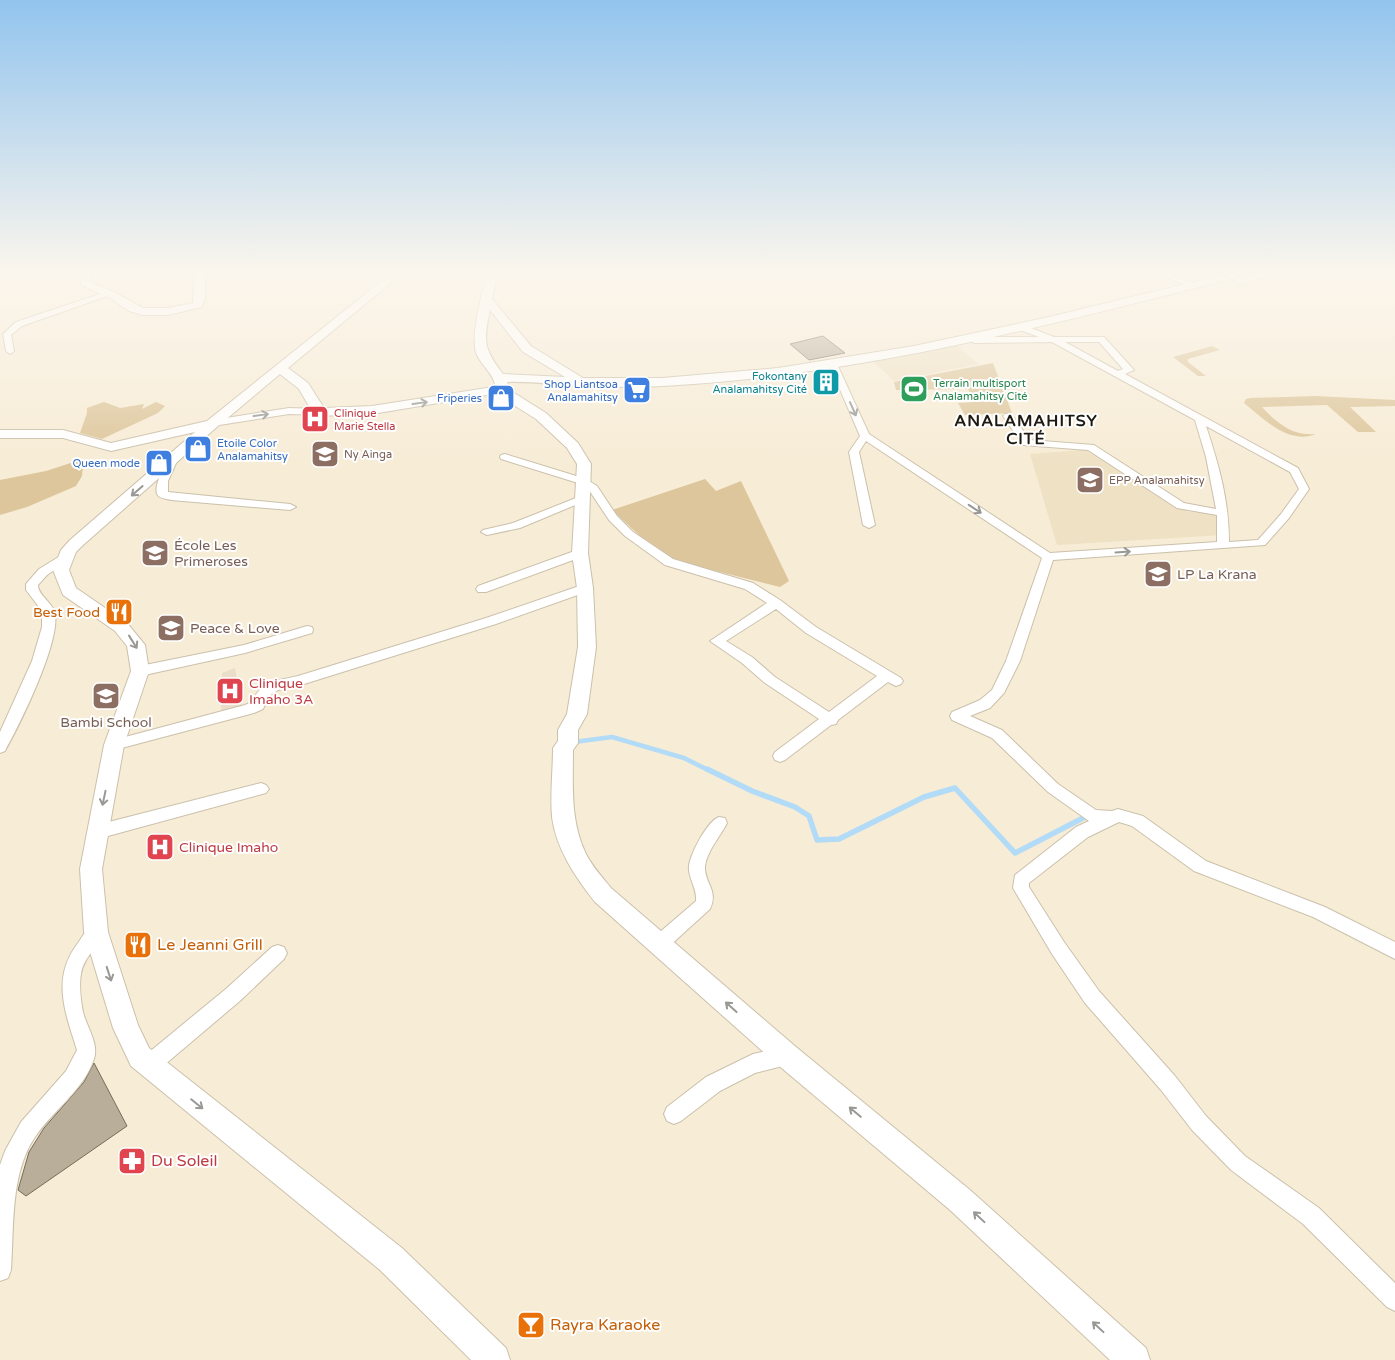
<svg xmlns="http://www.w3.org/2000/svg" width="1395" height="1360" font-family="'Varela Round',sans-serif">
<rect width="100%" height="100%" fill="#f7ecd6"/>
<path fill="#efe1c4" d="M957 345 978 364 894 381 874 362Z
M1096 449 1188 512 1223 513V535L1057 545 1030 454Z"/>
<path fill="#eaddc9" d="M235 668 242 709 221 716 222 673Z"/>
<path fill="#ddc69b" d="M1212 346 1220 350 1188 359V362L1206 376H1198L1173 357Z
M993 363 1012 413 965 415 958 403 974 402 968 389 896 390 894 382Z
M1315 396 1395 400V406L1350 407 1376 432H1358L1327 405 1262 407C1277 423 1292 436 1316 434 1288 445 1264 419 1244 403L1246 399 1251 398Z
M104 402 120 408 144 404 142 409 156 402 165 406 158 413 102 439 80 433 87 413V408Z
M80 460 92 461 83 465 82 476 76 486 27 507 0 515V480L46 471Z
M705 479 716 491 741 481 789 581 780 587 676 561 640 536 612 510Z"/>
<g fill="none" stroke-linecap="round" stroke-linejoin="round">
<path stroke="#b2dbf8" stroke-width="4.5" d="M574 742 612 737 684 758 710 771"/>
<path stroke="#b2dbf8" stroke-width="5.5" d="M707 769 752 791 795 807 809 816 817 840 839 839 924 797 955 788 1015 853 1083 818"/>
</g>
<path fill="#b8ae99" stroke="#766c59" d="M823 336 845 353 809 360 790 344Z
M94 1063 127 1126 26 1196 18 1190 29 1152 44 1128 84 1082Z"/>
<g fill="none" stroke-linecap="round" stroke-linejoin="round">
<defs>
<path id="street" d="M273 271H281L288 276 281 278Z
M1150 271H1160L1198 285 1191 287Z
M1384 271H1395V275Z
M106 292 113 294 22 326 11 335 14 351 10 354 6 351 3 334 16 322Z
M1023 325 1054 337H1104L1134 370 1125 374 1298 468 1309 489 1289 518 1265 545 1053 560 1020 661 1004 693 990 708 970 716 1002 730 1058 784 1096 810 1112 811 1118 809 1143 816 1206 861 1325 907 1395 942V959L1313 917 1194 871 1132 826 1119 822 1088 837 1029 883V887L1064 942 1099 991 1175 1076 1206 1116 1245 1156 1319 1208 1395 1283V1311L1387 1307 1303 1224 1231 1170 1192 1130 1161 1090 1085 1003 1052 954 1013 888 1015 875 1076 827 1089 821 1048 792 992 738 952 720 950 716 952 712 980 700 992 690 1006 661 1042 558 866 441 859 452 875 525 869 528 863 525 849 452 860 436 829 364 833 361 837 364 869 434 1050 553 1217 542V515L1177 508 1088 450 1023 445 1003 416 1005 414H1011L1030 440 1094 445 1184 503 1216 509 1206 457 1195 420 1052 342 974 343 967 338 971 335 976 337H1039L1020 330V326ZM1065 342H1099L1123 369 1118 371ZM1206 426 1290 472 1299 489 1281 514 1258 540 1229 542C1229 501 1219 465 1206 426Z
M289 408 319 409 324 412 319 415 289 414 213 426 208 423 213 420Z
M505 454 586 479 597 486 617 516 633 532 673 559 753 583 780 600 816 627 901 678 903 681 901 684 896 686 888 682 838 720 836 724 831 725 785 760 780 762 775 760 773 756 775 752 819 719 765 683 742 663 710 641 767 603 745 589 665 565 625 536 609 520 589 490 578 483 501 459 500 457 501 455ZM776 609 806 633 877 676 829 712 775 677 752 657 726 641Z
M172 458 177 461 168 481V492L290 504 296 507 290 510 171 500C167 499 158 498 157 494 154 486 165 460 172 458Z
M581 496 586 499 585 501 520 528 487 535 481 532 483 530 513 523Z
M580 549 586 553 584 556 486 592H478L476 589 478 586Z
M65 553 69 554 71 557 69 560 47 575 38 585C38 596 53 602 55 614 60 643 20 724 5 751L0 753V732L32 661 42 627V611L26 590V584L39 569Z
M585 584 591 588 589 591 496 624 304 684 278 690 269 696 263 709 254 713 114 750 109 749 107 745 109 741 114 740 245 705 252 702C262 680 277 681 298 676L486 618Z
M307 626 312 627 313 630 312 633 245 653 140 676 135 674 133 671 135 668 140 666 244 645Z
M261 783 266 785 269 789 266 793 97 839 91 837 89 832 91 827 97 825Z
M719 817 725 818 727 823C720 837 707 851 705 866 704 883 719 890 710 909L665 950 659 952 653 950 650 944 653 938 696 901C697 889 690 881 689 870 687 858 708 820 719 817Z
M96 924 102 926 105 932C98 947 83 958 81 974 79 985 81 1002 83 1012 87 1028 99 1043 94 1059 83 1091 53 1110 35 1137 10 1174 14 1227 11 1270L8 1278 0 1281V1165L5 1151 21 1122 66 1071 77 1050C65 1012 51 978 78 943 83 936 87 927 96 924Z
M278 945 284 947 287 953 284 959 241 1000 156 1072 149 1075 142 1072 139 1065 142 1058 227 988 272 947Z
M787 1046 794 1049 797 1056 794 1063 755 1073 720 1091 681 1121 674 1124 667 1121 664 1114 667 1107 706 1077 753 1054Z"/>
<path id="secondary" d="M80 271H90V282L114 292 143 308H168L193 303 195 271H205V298L202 307 168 315H143L129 311 110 298 81 285Z
M394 271H405L288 368 308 383 324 408 372 406 493 387 495 385C493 373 482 366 477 355 469 339 483 289 488 271H498L492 299 531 346 583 378H662L778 368 914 346 1049 317 1239 271H1255L1254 273C1069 320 884 370 693 384 657 387 620 388 583 386 557 385 532 381 507 382L511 391 546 413 578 443 591 464 588 553 593 588 596 647 587 714 578 730V743L573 750C573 786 570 821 586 854 592 866 602 877 611 888L796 1047 970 1190 1146 1348 1150 1360H1110L950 1210 778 1065 595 902C576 878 556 849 552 817 550 795 553 770 553 748L558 741V730L567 714 578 647 577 588 572 553 577 464 567 448 536 419 501 397 499 393 372 414 319 416 314 415 299 389 280 374 218 426 82 546 76 552 69 570 76 588 127 623 145 645 149 671 124 745 102 869 108 932 138 1025 149 1048 402 1248 506 1348 510 1360H471L380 1270 131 1066 113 1028 84 932 80 869 104 745 131 671 127 646 115 631 63 595 53 570 61 550 70 540 195 432 111 451 63 438H0V430H63L111 443 207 421ZM490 310 523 352 565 377 503 374C484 349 483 342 490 310Z
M1266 271H1282L1281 273 1239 284 1234 281 1235 279Z"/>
</defs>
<use href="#street" stroke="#cbc0ab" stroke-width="2"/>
<use href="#secondary" stroke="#cbc0ab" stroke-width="2"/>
<use href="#street" fill="#fff" fill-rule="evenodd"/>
<use href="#secondary" fill="#fff" fill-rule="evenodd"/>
</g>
<defs><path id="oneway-shaft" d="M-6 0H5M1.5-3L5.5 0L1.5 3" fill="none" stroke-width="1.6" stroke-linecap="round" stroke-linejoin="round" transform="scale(1.25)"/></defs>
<g stroke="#999894">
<use href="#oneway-shaft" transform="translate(420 403) rotate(-8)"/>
<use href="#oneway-shaft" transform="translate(853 409) rotate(66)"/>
<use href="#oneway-shaft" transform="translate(261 415) rotate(-8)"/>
<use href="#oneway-shaft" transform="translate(137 491) rotate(139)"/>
<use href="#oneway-shaft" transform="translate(975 509) rotate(33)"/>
<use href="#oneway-shaft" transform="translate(1123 552) rotate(-4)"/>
<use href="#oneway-shaft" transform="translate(133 642) rotate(58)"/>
<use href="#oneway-shaft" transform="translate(104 798) rotate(102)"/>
<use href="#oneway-shaft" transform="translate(109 974) rotate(72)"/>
<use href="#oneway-shaft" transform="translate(731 1007) rotate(-138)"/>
<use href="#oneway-shaft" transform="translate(197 1104) rotate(39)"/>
<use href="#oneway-shaft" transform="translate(855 1112) rotate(-140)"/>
<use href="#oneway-shaft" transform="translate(979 1217) rotate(-137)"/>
<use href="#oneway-shaft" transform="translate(1098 1327) rotate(-137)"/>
</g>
<linearGradient id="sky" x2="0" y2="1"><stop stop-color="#92c4ee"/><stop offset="0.59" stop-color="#fbf6ed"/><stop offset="1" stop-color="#fbf6ed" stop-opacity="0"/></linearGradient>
<rect width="1395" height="461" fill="url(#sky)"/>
<defs>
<symbol id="building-square" viewBox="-11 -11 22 22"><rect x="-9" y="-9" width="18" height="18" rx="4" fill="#0f9aa8" stroke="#fff"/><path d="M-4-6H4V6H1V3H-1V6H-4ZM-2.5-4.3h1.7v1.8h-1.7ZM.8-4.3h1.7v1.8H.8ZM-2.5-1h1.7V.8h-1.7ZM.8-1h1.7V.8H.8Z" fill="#fff"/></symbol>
<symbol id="stadium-square" viewBox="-11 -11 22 22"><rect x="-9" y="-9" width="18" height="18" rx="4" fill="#2e9e5b" stroke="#fff"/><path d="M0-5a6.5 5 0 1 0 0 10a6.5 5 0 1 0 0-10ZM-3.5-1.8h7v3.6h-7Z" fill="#fff"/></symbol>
<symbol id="supermarket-square" viewBox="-11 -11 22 22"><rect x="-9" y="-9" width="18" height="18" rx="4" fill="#3f7fe0" stroke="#fff"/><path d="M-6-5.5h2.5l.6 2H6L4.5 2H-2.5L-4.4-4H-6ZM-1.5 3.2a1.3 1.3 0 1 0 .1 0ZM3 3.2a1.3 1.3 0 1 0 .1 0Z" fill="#fff"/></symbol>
<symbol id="shop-square" viewBox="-11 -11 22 22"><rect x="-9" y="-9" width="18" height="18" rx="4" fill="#3f7fe0" stroke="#fff"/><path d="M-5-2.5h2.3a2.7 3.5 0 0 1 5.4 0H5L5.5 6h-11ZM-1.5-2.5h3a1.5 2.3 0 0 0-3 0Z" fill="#fff"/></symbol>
<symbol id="hospital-square" viewBox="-11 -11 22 22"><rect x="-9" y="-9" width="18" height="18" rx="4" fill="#e0444e" stroke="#fff"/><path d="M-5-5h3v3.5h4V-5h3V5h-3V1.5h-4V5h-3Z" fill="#fff"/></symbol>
<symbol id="school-square" viewBox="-11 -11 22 22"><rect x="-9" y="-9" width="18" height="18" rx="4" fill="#8d6e63" stroke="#fff"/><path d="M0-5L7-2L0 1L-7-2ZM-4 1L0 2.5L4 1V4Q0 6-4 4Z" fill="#fff"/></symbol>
<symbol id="restaurant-square" viewBox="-11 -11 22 22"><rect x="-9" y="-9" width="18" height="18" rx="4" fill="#e8710a" stroke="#fff"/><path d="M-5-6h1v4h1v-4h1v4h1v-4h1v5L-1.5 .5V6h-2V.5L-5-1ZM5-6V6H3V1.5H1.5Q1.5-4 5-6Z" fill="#fff"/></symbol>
<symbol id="pharmacy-square" viewBox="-11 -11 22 22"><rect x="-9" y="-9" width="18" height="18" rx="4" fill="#e0444e" stroke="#fff"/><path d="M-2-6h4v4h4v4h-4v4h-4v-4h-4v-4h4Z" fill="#fff"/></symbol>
<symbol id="bar-square" viewBox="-11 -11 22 22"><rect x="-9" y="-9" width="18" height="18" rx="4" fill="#e8710a" stroke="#fff"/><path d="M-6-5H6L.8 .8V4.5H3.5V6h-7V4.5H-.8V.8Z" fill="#fff"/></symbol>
</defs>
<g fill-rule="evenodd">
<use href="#building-square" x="810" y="366" width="32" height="32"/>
<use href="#stadium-square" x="898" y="373" width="32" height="32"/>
<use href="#supermarket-square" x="621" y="374" width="32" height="32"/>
<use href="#shop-square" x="485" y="382" width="32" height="32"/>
<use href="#hospital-square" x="299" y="403" width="32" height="32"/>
<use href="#shop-square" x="182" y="433" width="32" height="32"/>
<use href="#school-square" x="309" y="438" width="32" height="32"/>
<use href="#shop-square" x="143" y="447" width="32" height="32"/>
<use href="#school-square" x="1074" y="464" width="32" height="32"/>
<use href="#school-square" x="139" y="537" width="32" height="32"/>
<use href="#school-square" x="1142" y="558" width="32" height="32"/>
<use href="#restaurant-square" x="103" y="596" width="32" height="32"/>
<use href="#school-square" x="155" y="612" width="32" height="32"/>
<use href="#hospital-square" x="214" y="675" width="32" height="32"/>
<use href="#school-square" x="90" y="680" width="32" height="32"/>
<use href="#hospital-square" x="144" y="831" width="32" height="32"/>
<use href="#restaurant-square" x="122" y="929" width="32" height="32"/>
<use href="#pharmacy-square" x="116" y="1145" width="32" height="32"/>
<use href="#bar-square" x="515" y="1309" width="32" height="32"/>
</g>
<g text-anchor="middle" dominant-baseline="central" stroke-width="4" stroke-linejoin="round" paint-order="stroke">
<g font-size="11" fill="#0d838f" stroke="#fff" text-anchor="end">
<text x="807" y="376">Fokontany<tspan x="807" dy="13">Analamahitsy Cité</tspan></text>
</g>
<g font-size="11" fill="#27864d" stroke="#fff" text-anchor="start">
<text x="933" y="383">Terrain multisport<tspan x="933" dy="13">Analamahitsy Cité</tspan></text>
</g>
<g font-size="11" fill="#366cbe" stroke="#fff" text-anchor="end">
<text x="618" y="384">Shop Liantsoa<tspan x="618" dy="13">Analamahitsy</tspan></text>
<text x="482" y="398">Friperies</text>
<text x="217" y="443" text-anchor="start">Etoile Color<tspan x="217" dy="13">Analamahitsy</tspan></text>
<text x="140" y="463">Queen mode</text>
</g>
<g font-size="11" fill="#be3a42" stroke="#fff" text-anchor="start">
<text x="334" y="413">Clinique<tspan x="334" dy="13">Marie Stella</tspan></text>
</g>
<g font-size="11" fill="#785e54" stroke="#fff" text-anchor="start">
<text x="344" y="454">Ny Ainga</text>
<text x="1109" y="480">EPP Analamahitsy</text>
</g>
<g font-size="14" fill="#785e54" stroke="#fff" text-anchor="start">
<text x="174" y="545">École Les<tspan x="174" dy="16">Primeroses</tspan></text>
<text x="1177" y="574">LP La Krana</text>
<text x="190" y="628">Peace &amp; Love</text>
<text x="106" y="722" text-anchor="middle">Bambi School</text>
</g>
<g font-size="14" fill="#c56008" stroke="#fff" text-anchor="end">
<text x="100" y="612">Best Food</text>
</g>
<g font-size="14" fill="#be3a42" stroke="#fff" text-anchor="start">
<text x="249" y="683">Clinique<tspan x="249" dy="16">Imaho 3A</tspan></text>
<text x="179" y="847">Clinique Imaho</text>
</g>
<g font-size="16" font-weight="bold" letter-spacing="1" fill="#1d1a12" stroke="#fff">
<text x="1026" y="421">ANALAMAHITSY<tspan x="1026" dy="18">CITÉ</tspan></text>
</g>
<g font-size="16" fill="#c56008" stroke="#fff" text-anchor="start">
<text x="157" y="945">Le Jeanni Grill</text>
<text x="550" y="1325">Rayra Karaoke</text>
</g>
<g font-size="16" fill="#be3a42" stroke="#fff" text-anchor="start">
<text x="151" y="1161">Du Soleil</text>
</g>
</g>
</svg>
